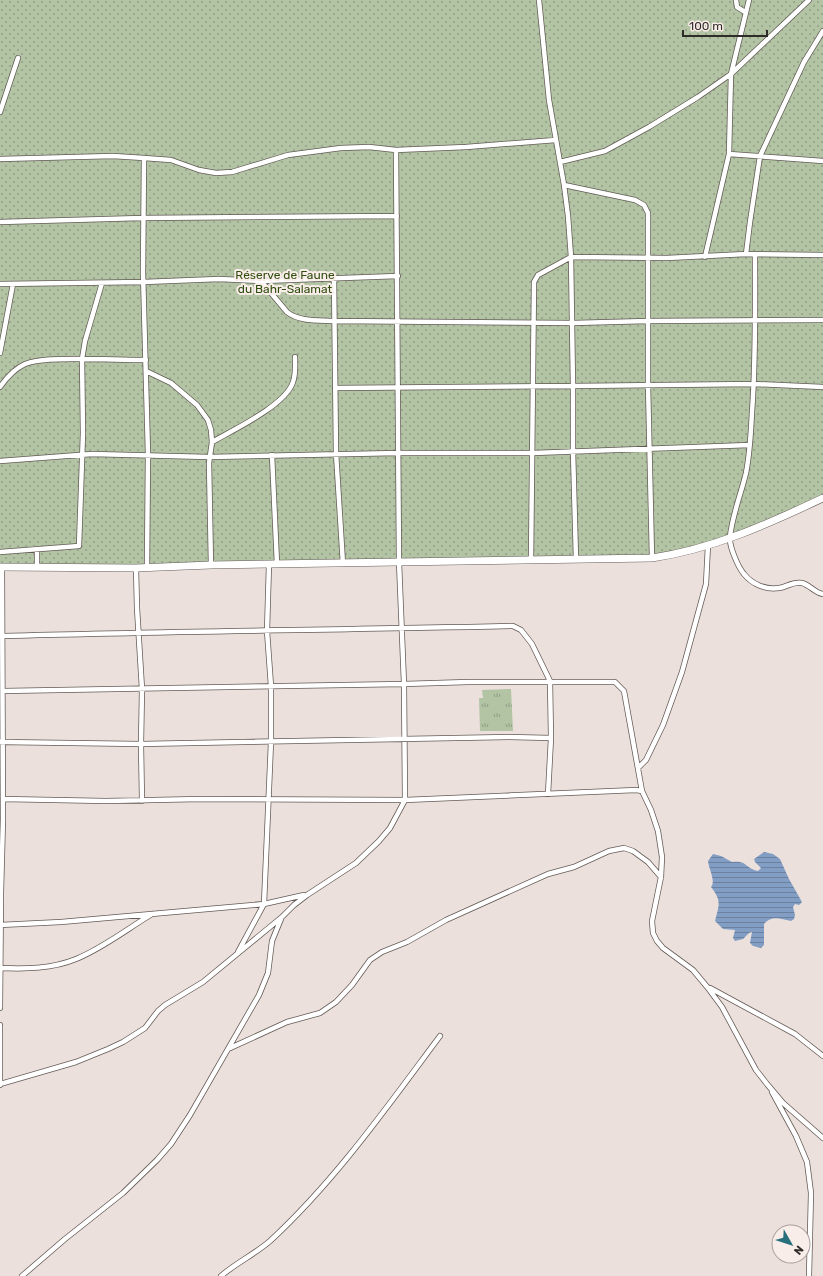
<svg xmlns="http://www.w3.org/2000/svg" width="823" height="1276" font-family="Rubik,sans-serif">
<defs>
<pattern id="grass-tufts" width="24" height="20" patternUnits="userSpaceOnUse"><rect width="24" height="20" fill="#b2c4a4"/><path d="M3 7l-1-3M5 7V3M7 7l1-3M15 17l-1-3M17 17v-4M19 17l1-3" fill="none" stroke="#919f86"/></pattern>
<pattern id="park-dots" width="8" height="8" patternUnits="userSpaceOnUse"><rect width="8" height="8" fill="#b2c4a4"/><path d="M2 2h.1M6 6h.1" fill="none" stroke="#919f86" stroke-width="1.8" stroke-linecap="round"/></pattern>
<pattern id="water-rules" width="6" height="5" patternUnits="userSpaceOnUse"><rect width="6" height="5" fill="#829ec4"/><path d="M0 2.5h6" fill="none" stroke="#6b819f"/></pattern>
</defs>
<rect width="100%" height="100%" fill="#ece0dc"/>
<path fill="url(#grass-tufts)" d="M511 689 513 731H480L479 698H483L482 690Z"/>
<path fill="url(#park-dots)" d="M0 0H823V498L781 517 673 555 0 567Z"/>
<path fill="url(#water-rules)" d="M764 852 773 854 780 859 789 879 802 902 799 905 795 904 793 907 795 915 794 919 791 921C780 919 772 915 764 924V945L761 948 753 946 750 943 752 932 749 933 743 939 735 941 733 938 735 930 723 929 715 921C719 905 722 901 711 887 716 881 709 870 708 861L713 854 721 856 732 862C747 860 745 868 758 871L761 868 755 862 754 859Z"/>
<g fill="none" stroke-linecap="round" stroke-linejoin="round">
<defs>
<path id="minor" d="M539 0 549 100 564 185 568 216 571 257 573 386V451L576 559
M736 0 737 7 745 12
M0 112 18 58
M729 154 823 161
M144 158 171 160 199 170 216 173 232 172 288 155 341 148 369 147 396 150 466 147 556 140
M0 159 113 156 144 158 143 273 148 454 147 567
M560 162 605 151 649 127 698 97 731 74 809 0
M564 185 635 200 644 205 648 213V385L652 558
M0 222 142 218 397 216
M746 254 750 222 760 156 804 62 823 31
M755 255C755 307 756 360 752 412 751 432 750 453 746 473 741 494 732 516 730 537 729 546 738 567 744 574 752 584 765 590 779 588 787 587 793 581 802 583 810 585 815 593 823 594
M705 257 729 154 731 74 749 0
M334 278 336 453 343 564
M261 281 287 312C299 322 320 320 335 321L573 323 648 321 823 320
M0 284 144 282 219 279 261 281 398 276
M0 353 13 284
M146 371 171 383 197 405 208 420 211 430 212 442
M0 387C7 377 14 369 25 364 41 358 66 359 84 359 104 359 125 360 146 360
M335 388 573 386 754 384 823 387
M272 455 277 564
M0 461 92 454 209 457 398 453H533L750 445
M0 552 79 546 83 433 82 359 85 341 102 283
M531 561 534 282 538 275 571 257 667 258 746 254 823 255
M211 565 209 463 212 442C233 430 286 405 293 382 296 374 295 365 295 357
M37 567V549
M136 568 137 608 142 689 141 744 142 801
M3 636C173 631 343 630 513 626L521 630 532 644 550 681 551 738
M3 691 404 684 468 682H615L624 691 642 791 651 810 658 831 662 857 661 877 652 921 653 933 657 941 663 948 693 970 708 988 722 1007 756 1070 767 1084 783 1103 823 1138
M0 742 141 744 509 737 551 738 548 794
M638 768 646 760 663 725 682 672 706 584 708 545
M3 799 106 801 201 799 405 800 636 790 642 791
M0 925 61 922 264 904 304 895
M238 952 264 904 271 742V686L267 631 269 564
M0 968C25 969 52 969 76 959 103 948 127 929 152 914
M710 988 795 1034 823 1056
M0 1008 1 892 3 819 2 567
M0 1025V1085
M228 1049 287 1022 320 1013 336 1002 352 985 370 960 382 952 407 942 446 920 548 874 574 867 609 851 624 848 633 851 648 862 661 877
M0 1084 76 1062 108 1049 123 1042 145 1028 158 1011 165 1005 203 982 282 917 294 905 307 895 356 863 379 841 390 828 405 800 404 684 399 562 396 150
M772 1092 796 1136 807 1162 811 1193 809 1276
M22 1276 65 1239 123 1193 157 1160 171 1144 190 1115 259 995 268 973 272 941 281 919
M221 1276C236 1263 255 1254 270 1241 335 1181 387 1107 440 1036"/>
<path id="primary" d="M0 567 136 568 211 565 652 558C713 549 768 524 823 498"/>
</defs>
<use href="#minor" stroke="#635a56" stroke-width="6"/>
<use href="#primary" stroke="#635a56" stroke-width="8"/>
<use href="#minor" stroke="#fff" stroke-width="4.5"/>
<use href="#primary" stroke="#fff" stroke-width="7"/>
</g>
<g text-anchor="middle" dominant-baseline="central" stroke-width="4" stroke-linejoin="round" paint-order="stroke">
<g font-size="12" fill="#2f4d0e" stroke="#f9ede9">
<text x="285" y="275">Réserve de Faune<tspan x="285" dy="14">du Bahr-Salamat</tspan></text>
</g>
</g>
<g transform="translate(791 1244) rotate(129)"><circle r="19" fill="#f9ede9" stroke="#a89f9c"/>
<path d="M0-3L7 15L0 10L-7 15Z" fill="#29707d"/>
<text y="-6" font-size="11" font-weight="bold" text-anchor="middle" fill="#2f2b29">N</text>
</g>
<path d="M683 30v6h84v-6" fill="none" stroke="#2f2b29" stroke-width="2"/>
<text x="689" y="30" font-size="12" fill="#2f2b29" stroke="#f9ede9" stroke-width="3" paint-order="stroke">100 m</text>
</svg>
